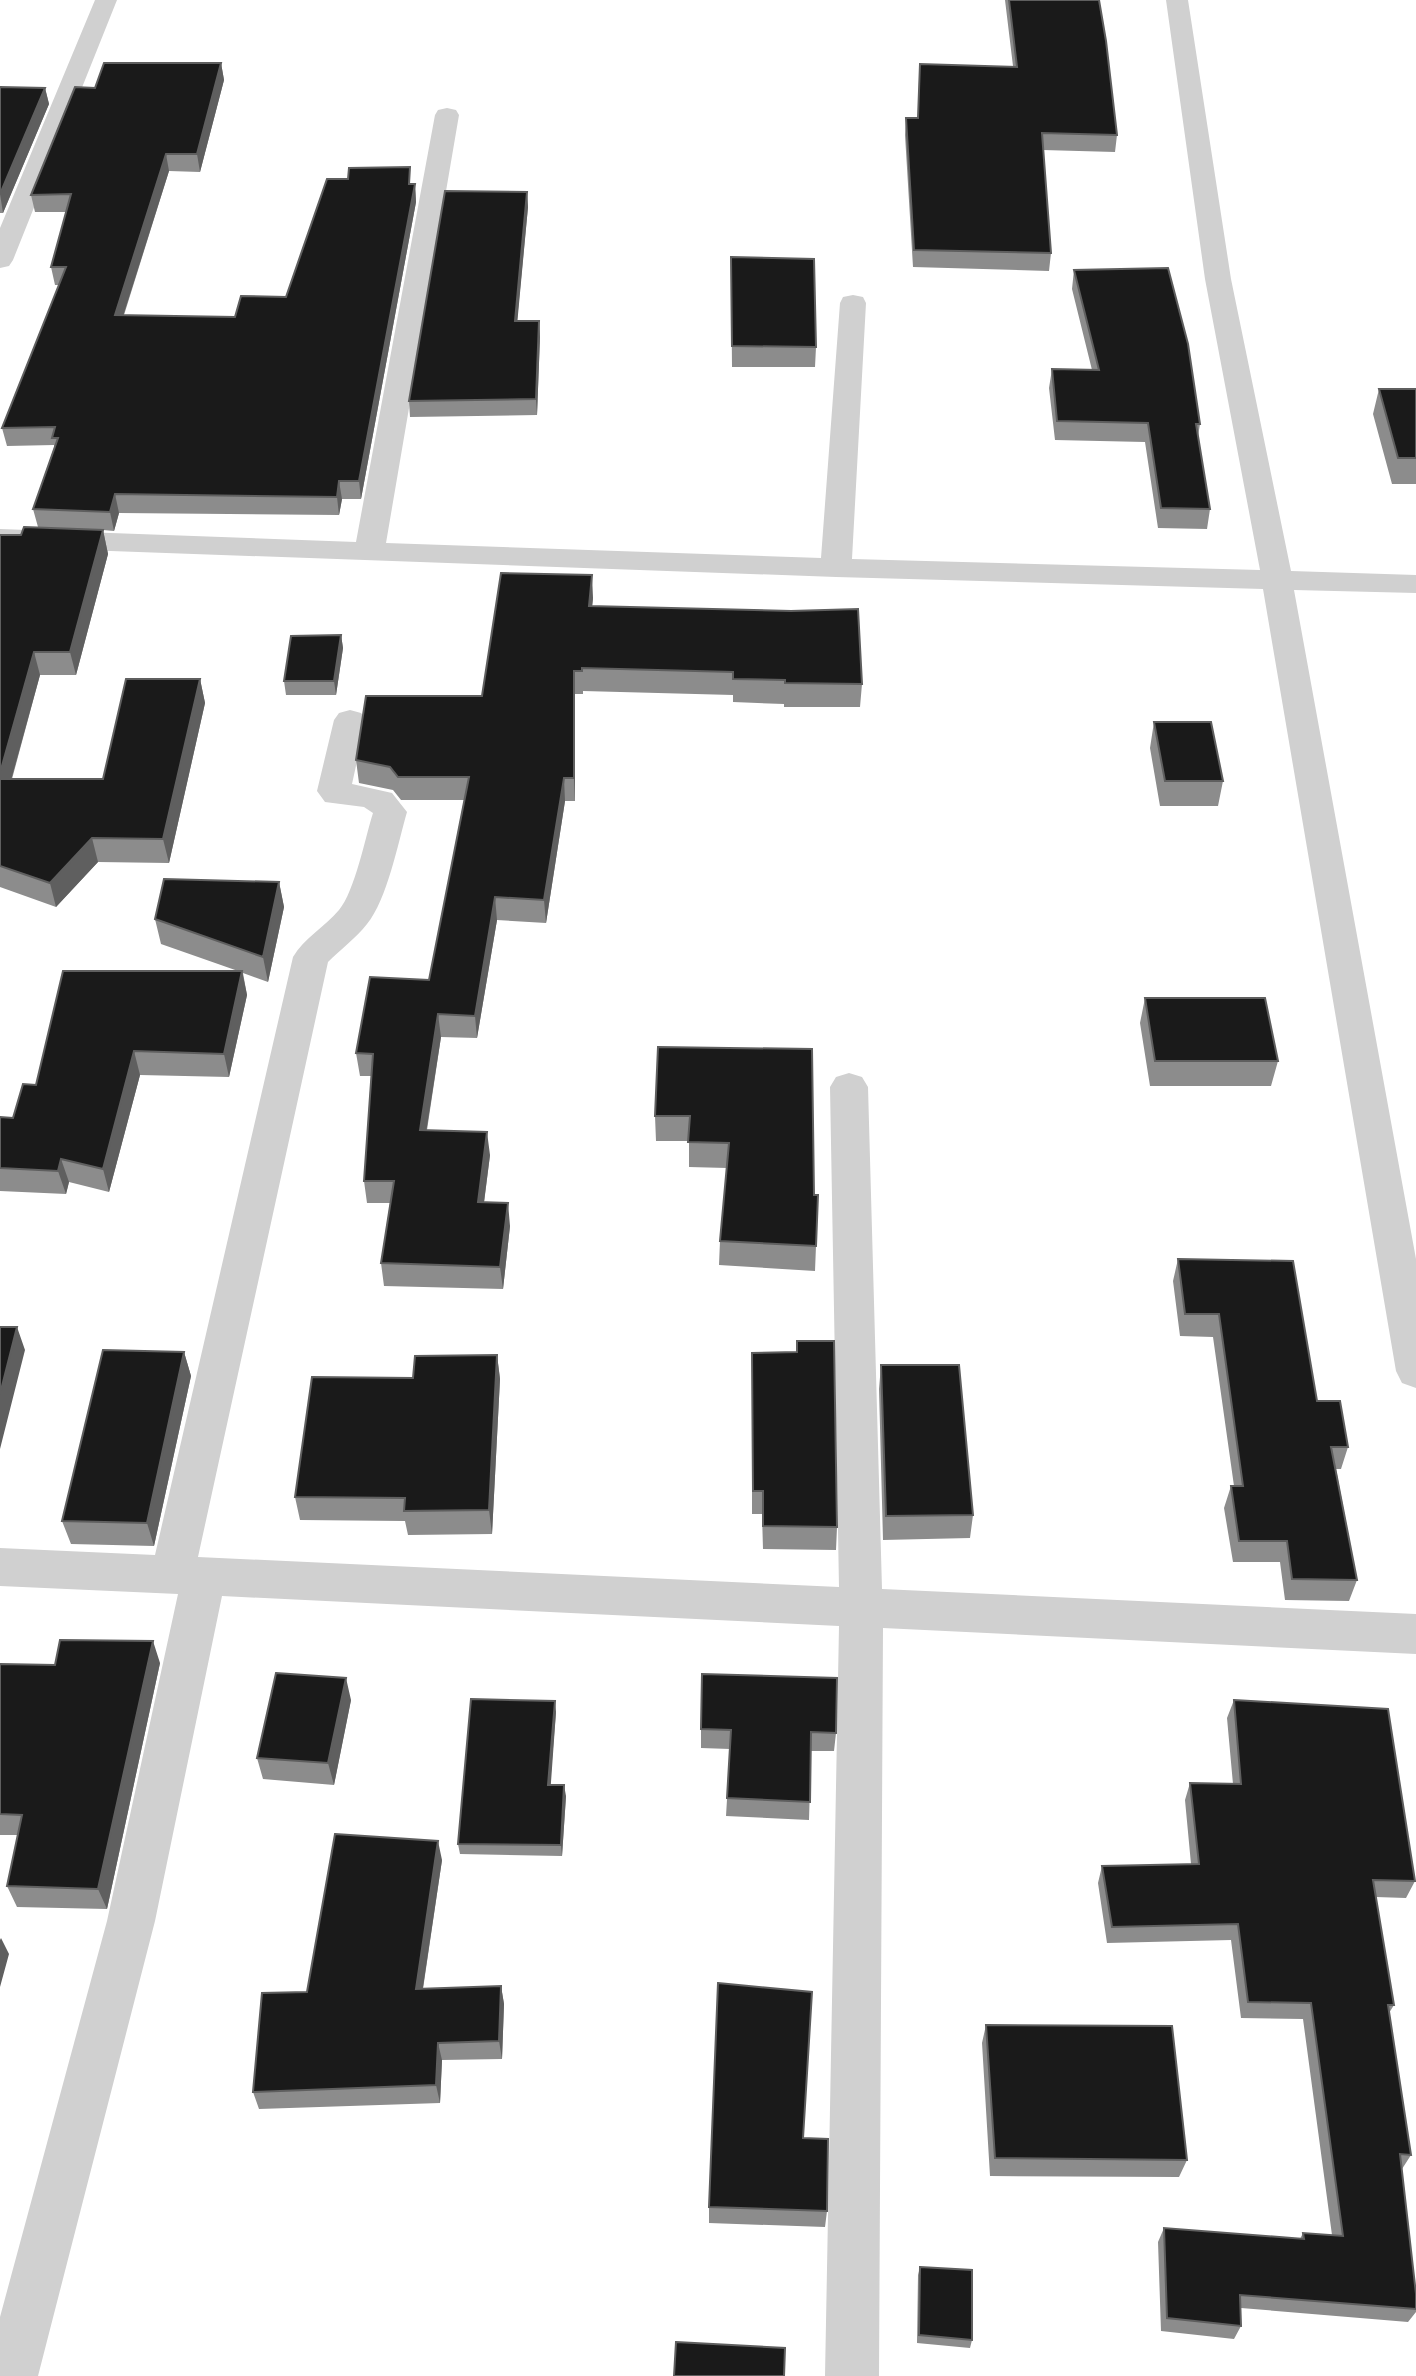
<svg xmlns="http://www.w3.org/2000/svg" width="1416" height="2376" font-family="'Open Sans',sans-serif">
<rect width="100%" height="100%" fill="#fff"/>
<g fill="none" stroke-linecap="round" stroke-linejoin="round">
<path fill="#d0d0d0" fill-rule="evenodd" d="M95 0H117L13 260 9 266 0 268V228Z
M1166 0H1188L1231 279 1291 571 1416 575V593L1294 590 1416 1259V1388L1402 1383 1396 1371 1263 589 836 577 0 547V529L356 542 435 115 438 110 447 108 456 110 459 115 386 543 821 558 840 303 843 297 853 295 863 297 866 303 852 559 1260 570 1205 279Z
M350 710 361 713 366 720 352 784 392 793 407 812C398 843 387 900 367 924 356 938 340 950 328 962L198 1557 839 1587 830 1087 836 1077 849 1073 862 1077 868 1087 882 1589 1416 1614V1654L883 1628 879 2376H825L839 1626 222 1596 155 1921 38 2376H0V2317L107 1921 178 1594 0 1586V1548L155 1555 293 957C304 938 325 927 339 910 355 891 365 838 373 813L364 807 325 802 317 791 334 720 339 713Z"/>
</g>
<path fill="#8c8c8c" d="M1005 0H1099L1117 135 1115 152 1043 150 1051 253 1049 271 913 267 905 135 906 118H918L919 80 1013 66Z
M221 63 224 80 200 172 169 171 124 315 235 317 286 297 412 184H415L416 202 361 499H342L339 515 119 513 114 531 103 530 108 554 76 675H40L12 779H103L200 679 205 703 169 863 98 862 56 907 0 887V535H21L38 527 33 509 54 448V445L7 446 2 428 59 285H55L51 267 66 212H35L31 195 95 88Z
M0 87 45 88 49 104 3 213H0Z
M527 192 528 207 517 321H539L540 337 537 415 410 417 409 401Z
M731 257 816 347 815 367H732Z
M1074 270 1200 424 1198 436 1210 509 1207 529 1158 528 1145 442 1055 440 1049 388 1052 369 1092 370 1072 289Z
M1379 389H1416V484H1392L1373 414Z
M593 598 592 606 862 684 860 707H784V704L733 702V695L583 691V694H575V801H565L546 923 497 920 477 1038 441 1037 427 1130 490 1155 484 1203 510 1226 503 1289 384 1286 381 1263 390 1203H367L364 1181 371 1076H360L356 1053 429 980 464 800H401L393 790 359 783 356 760 482 696Z
M341 635 343 648 336 695H286L284 681Z
M1154 722 1223 781 1218 806H1160L1150 748Z
M279 882 284 907 268 982 243 973 247 995 229 1077 140 1075 109 1192 69 1182 66 1194 0 1191V1117L13 1118 36 1085 238 971 161 944 155 919Z
M1145 998 1278 1061 1271 1086H1150L1140 1023Z
M658 1047 814 1195H818L815 1271 719 1265 720 1241 727 1168 689 1167V1141H656L655 1116Z
M1178 1259 1317 1401 1348 1447 1341 1469H1336L1357 1580 1349 1601 1285 1600 1280 1562H1233L1224 1508 1231 1486H1234L1213 1337 1180 1336 1173 1281Z
M184 1352 191 1376 154 1546 71 1544 62 1521Z
M752 1353 837 1527 836 1550 763 1549 762 1514H752Z
M497 1355 500 1379 492 1534 408 1535 405 1521 300 1520 295 1497 413 1378Z
M881 1365 973 1515 970 1538 883 1540 879 1389Z
M160 1663 107 1909 17 1907 7 1886 18 1835H0V1664L55 1665Z
M351 1700 334 1785 263 1779 257 1758Z
M1234 1700 1415 1881 1406 1898 1376 1897 1394 2005 1389 2013 1411 2155 1402 2169 1416 2294V2312L1408 2322 1241 2308V2326L1234 2339 1161 2331 1158 2242 1164 2228 1300 2239 1303 2233 1332 2235 1303 2019 1241 2018 1231 1940 1107 1943 1098 1883 1102 1866 1191 1864 1185 1800 1190 1783 1233 1784 1227 1718Z
M556 1712 550 1785 566 1796 562 1856 460 1854 458 1844Z
M701 1729 836 1733 834 1751H811L809 1820 726 1816 730 1749 701 1748Z
M442 1860 423 1989 501 1986 504 2004 502 2059 442 2060 440 2103 259 2109 253 2092 307 1992Z
M986 2025 1187 2160 1179 2177 990 2176 982 2043Z
M803 2138 827 2211 825 2227 709 2223V2207Z
M920 2267 972 2340 970 2348 917 2343 918 2275Z"/>
<path fill="#5f5f5f" d="M221 63 224 80 200 172 197 154Z
M45 88 49 104 3 213 0 194Z
M166 154 169 171 118 332 115 315Z
M415 184 416 202 361 499 359 481Z
M527 192 528 207 516 336 515 321Z
M539 321 540 337 537 415 536 399Z
M339 481 342 499 339 515 337 497Z
M115 494 119 513 114 531 110 512Z
M103 530 108 554 76 675 70 652Z
M592 575 593 598 590 629 589 606Z
M341 635 343 648 336 695 334 681Z
M34 652 40 675 5 802 0 784V773Z
M574 671 575 694V801L574 778Z
M200 679 205 703 169 863 163 839Z
M564 778 565 801 546 923 544 900Z
M92 838 98 862 56 907 50 883Z
M279 882 284 907 268 982 263 957Z
M495 897 497 920 477 1038 475 1016Z
M242 971 247 995 229 1077 224 1054Z
M438 1014 441 1037 423 1152 420 1130Z
M134 1051 140 1075 109 1192 103 1169Z
M487 1132 490 1155 481 1225 478 1202Z
M61 1159 69 1182 66 1194 58 1171Z
M508 1203 510 1226 503 1289 500 1267Z
M17 1327 25 1350 0 1449V1394Z
M184 1352 191 1376 154 1546 147 1523Z
M497 1355 500 1379 492 1534 489 1510Z
M153 1641 160 1663 107 1909 98 1889Z
M346 1678 351 1700 334 1785 328 1763Z
M555 1701 556 1712 550 1796 548 1785Z
M564 1785 566 1796 562 1856 561 1845Z
M438 1841 442 1860 420 2007 416 1989Z
M1 1938 9 1954 0 1987V1940Z
M501 1986 504 2004 502 2059 499 2041Z
M438 2043 442 2060 440 2103 436 2085Z"/>
<path fill="#1a1a1a" stroke="#5f5f5f" stroke-width="2" d="M1009 0H1099L1106 41 1117 135 1042 133 1051 253 914 250 906 118H918L920 64 1017 67Z
M104 63H221L197 154H166L115 315 235 317 241 296 286 297 327 179H348L349 168 410 167 409 184H415L359 481H339L337 497 115 494 110 512 33 509 58 438H52L55 427 2 428 66 267H51L71 194 31 195 75 87 95 88Z
M0 87 45 88 0 194Z
M445 191 527 192 515 321H539L536 399 409 401Z
M731 257 814 259 816 347 732 346Z
M1168 268 1188 344 1200 424H1196L1210 509 1161 508 1148 423 1057 421 1052 369 1099 370 1074 270Z
M1379 389H1416V458H1398Z
M24 527 103 530 70 652H34L0 773V535H21Z
M501 573 592 575 589 606 791 611 858 609 862 684 785 683V680L733 679V672L582 668V671H574V778H564L544 900 495 897 475 1016 438 1014 420 1130 487 1132 478 1202 508 1203 500 1267 381 1263 394 1181H364L373 1054 356 1053 370 977 429 980 469 777H398L390 767 356 760 366 696H482Z
M341 635 334 681H284L291 636Z
M126 679H200L163 839 92 838 50 883 0 866V779H103Z
M1154 722H1211L1223 781H1165Z
M164 879 279 882 263 957 155 919Z
M63 971H242L224 1054 134 1051 103 1169 61 1159 58 1171 0 1168V1117L13 1118 23 1084 36 1085Z
M1145 998H1265L1278 1061H1155Z
M658 1047 812 1049 814 1195H818L816 1246 720 1241 729 1143 688 1142 690 1116H655Z
M1178 1259 1293 1261 1317 1401H1340L1348 1447H1331L1357 1580 1292 1579 1287 1541H1239L1231 1486H1243L1219 1314H1185Z
M0 1327H17L0 1394Z
M797 1341H834L837 1527 763 1526V1491H753L752 1353 797 1352Z
M103 1350 184 1352 147 1523 62 1521Z
M497 1355 489 1510 404 1511 405 1498 295 1497 312 1377 413 1378 415 1356Z
M881 1365H959L973 1515 886 1516Z
M60 1640 153 1641 98 1889 7 1886 22 1815 0 1814V1664L55 1665Z
M276 1673 346 1678 328 1763 257 1758Z
M702 1674 837 1678 836 1733 811 1732 810 1802 727 1798 731 1730 701 1729Z
M471 1699 555 1701 548 1785H564L561 1845 458 1844Z
M1234 1700 1388 1709 1415 1881 1373 1880 1394 2005H1388L1411 2155 1400 2154 1416 2294V2309L1240 2295 1241 2326 1167 2318 1164 2228 1304 2239 1303 2233 1343 2236 1311 2003 1248 2002 1238 1924 1112 1927 1102 1866 1199 1864 1190 1783 1241 1784Z
M335 1834 438 1841 416 1989 501 1986 499 2041 438 2043 436 2085 253 2092 262 1993 307 1992Z
M718 1983 812 1992 803 2138 828 2139 827 2211 709 2207Z
M986 2025 1172 2026 1187 2160 995 2158Z
M920 2267 972 2270V2340L919 2335Z
M676 2342 785 2348 784 2376H674Z"/>
</svg>
